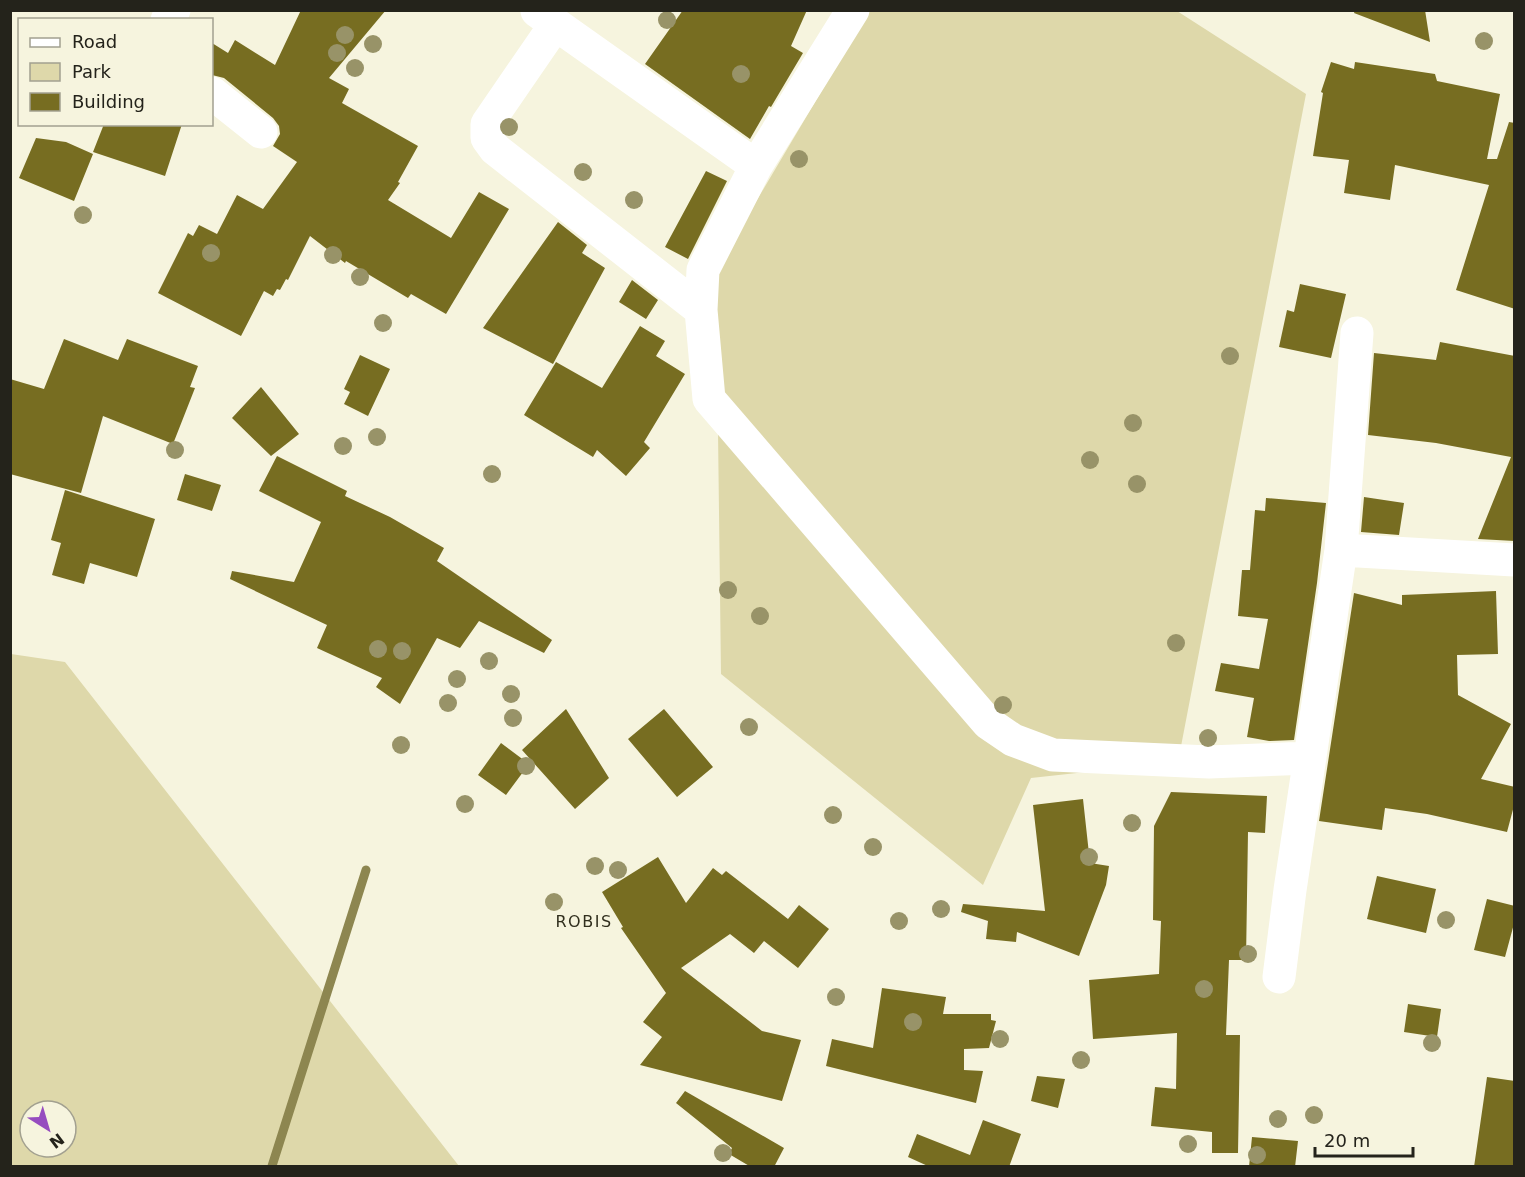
<svg xmlns="http://www.w3.org/2000/svg" width="1525" height="1177" font-family="'DejaVu Sans',sans-serif">
<rect width="100%" height="100%" fill="#f6f4de"/>
<path fill="#ded8aa" fill-rule="evenodd" d="M869 11H1177L1306 94 1178 762 1031 778 983 885 721 674 716 269Z
M11 654 65 662 459 1166H11ZM30 1111H66V1147H30Z"/>
<g fill="none" stroke-linecap="round" stroke-linejoin="round">
<path stroke="#8d8650" stroke-width="9" d="M272 1166 366 870"/>
</g>
<path fill="#776d21" d="M301 10H386L329 78 349 89 342 103 418 146 398 182 400 183 388 200 451 238 479 192 509 209 446 314 411 294 408 298 346 261 345 263 310 236 288 280 286 279 280 290 277 289 273 296 264 291 241 336 158 293 188 233 193 236 199 225 217 234 237 195 263 209 297 162 273 146 280 134 279 126 273 118 224 78 212 75V43L228 53 235 40 275 65Z
M683 10H807L791 46 803 53 771 107 769 106 750 139 645 64Z
M1355 10H1425L1430 42 1354 13Z
M1331 62 1354 69 1355 62 1435 74 1437 81 1500 94 1487 159H1497L1509 122 1515 123V309L1456 290 1489 185 1395 165 1390 200 1344 193 1349 160 1313 156 1323 93 1321 92Z
M104 124H182L165 176 93 152Z
M36 138 66 142 93 154 74 201 19 178Z
M706 171 727 181 688 259 665 247Z
M558 222 587 245 582 253 605 268 553 364 483 328Z
M632 280 658 300 646 319 619 302Z
M1300 284 1346 294 1331 358 1279 347 1287 310 1294 312Z
M640 326 665 341 656 356 685 374 644 442 650 448 626 476 597 450 593 457 524 415 556 362 602 388Z
M64 339 118 360 127 339 198 366 190 387 195 388 173 444 103 416 81 493 10 474V379L44 389Z
M1440 342 1515 356V541L1478 539 1511 457 1436 443 1368 435 1374 353 1436 360Z
M360 355 390 369 368 416 344 404 350 392 344 389Z
M261 387 299 434 271 456 232 418Z
M277 456 347 491 345 496 390 517 444 548 437 561 552 640 544 653 479 621 460 648 437 638 400 704 376 687 382 678 317 648 327 625 230 579 232 571 294 582 321 522 259 491Z
M185 474 221 485 212 511 177 500Z
M65 490 155 519 137 577 90 563 84 584 52 575 61 543 51 540Z
M1364 497 1404 503 1399 535 1361 532Z
M1266 498 1326 503 1317 583 1294 740 1269 741 1247 737 1254 698 1215 691 1221 663 1259 669 1268 619 1238 616 1242 570H1250L1255 510 1265 511Z
M1496 591 1498 654 1457 655 1458 695 1511 724 1481 779 1515 787V802L1507 832 1427 814 1385 808 1382 830 1319 821 1354 593 1402 605V595Z
M566 709 609 778 575 809 522 750Z
M664 709 713 767 677 797 628 739Z
M501 743 529 764 506 795 478 775Z
M1171 792 1267 796 1265 833 1248 832 1246 960H1229L1226 1035H1240L1238 1153H1212V1132L1151 1126 1155 1087 1176 1089 1177 1033 1093 1039 1089 980 1159 974 1161 921 1153 920 1154 826Z
M1083 799 1090 863 1109 866 1106 885 1079 956 1017 932 1016 942 986 939 988 921 961 912 963 904 1045 911 1033 805Z
M658 857 686 903 713 868 722 875 726 871 788 919 799 905 829 929 798 968 764 941 754 953 730 934 681 968 762 1031 801 1040 782 1101 640 1065 662 1037 643 1022 666 993 621 928 623 927 602 892Z
M1377 876 1436 889 1426 933 1367 919Z
M1487 899 1515 906V920L1505 957 1474 950Z
M882 988 946 997 943 1014H991V1020L996 1021 989 1048 964 1049V1070L983 1071 976 1103 826 1066 832 1039 873 1048Z
M1408 1004 1441 1009 1437 1037 1404 1032Z
M1037 1076 1065 1079 1058 1108 1031 1101Z
M1487 1077 1515 1081V1167H1474Z
M685 1091 784 1148 774 1167H751L729 1154 732 1148 676 1103Z
M983 1120 1021 1134 1009 1167H930L908 1157 917 1134 970 1155Z
M1252 1137 1298 1141 1295 1167H1249Z"/>
<g fill="none" stroke-linecap="round" stroke-linejoin="round">
<path stroke="#fff" stroke-width="33" d="M853 10 756 166 703 270 701 310 709 399 988 723 1013 740 1053 755 1209 762 1310 758
M537 11 756 166
M167 20 174 10
M555 25 487 124V138L495 149 701 310
M212 93 261 132
M1341 550 1357 333
M1279 977 1290 890 1341 550 1514 560"/>
</g>
<g fill="#989368">
<circle cx="667" cy="20" r="9"/>
<circle cx="345" cy="35" r="9"/>
<circle cx="1484" cy="41" r="9"/>
<circle cx="373" cy="44" r="9"/>
<circle cx="337" cy="53" r="9"/>
<circle cx="355" cy="68" r="9"/>
<circle cx="741" cy="74" r="9"/>
<circle cx="509" cy="127" r="9"/>
<circle cx="799" cy="159" r="9"/>
<circle cx="583" cy="172" r="9"/>
<circle cx="634" cy="200" r="9"/>
<circle cx="83" cy="215" r="9"/>
<circle cx="211" cy="253" r="9"/>
<circle cx="333" cy="255" r="9"/>
<circle cx="360" cy="277" r="9"/>
<circle cx="383" cy="323" r="9"/>
<circle cx="1230" cy="356" r="9"/>
<circle cx="1133" cy="423" r="9"/>
<circle cx="377" cy="437" r="9"/>
<circle cx="343" cy="446" r="9"/>
<circle cx="175" cy="450" r="9"/>
<circle cx="1090" cy="460" r="9"/>
<circle cx="492" cy="474" r="9"/>
<circle cx="1137" cy="484" r="9"/>
<circle cx="728" cy="590" r="9"/>
<circle cx="760" cy="616" r="9"/>
<circle cx="1176" cy="643" r="9"/>
<circle cx="378" cy="649" r="9"/>
<circle cx="402" cy="651" r="9"/>
<circle cx="489" cy="661" r="9"/>
<circle cx="457" cy="679" r="9"/>
<circle cx="511" cy="694" r="9"/>
<circle cx="448" cy="703" r="9"/>
<circle cx="1003" cy="705" r="9"/>
<circle cx="513" cy="718" r="9"/>
<circle cx="749" cy="727" r="9"/>
<circle cx="1208" cy="738" r="9"/>
<circle cx="401" cy="745" r="9"/>
<circle cx="526" cy="766" r="9"/>
<circle cx="465" cy="804" r="9"/>
<circle cx="833" cy="815" r="9"/>
<circle cx="1132" cy="823" r="9"/>
<circle cx="873" cy="847" r="9"/>
<circle cx="1089" cy="857" r="9"/>
<circle cx="595" cy="866" r="9"/>
<circle cx="618" cy="870" r="9"/>
<circle cx="554" cy="902" r="9"/>
<circle cx="941" cy="909" r="9"/>
<circle cx="1446" cy="920" r="9"/>
<circle cx="899" cy="921" r="9"/>
<circle cx="1248" cy="954" r="9"/>
<circle cx="1204" cy="989" r="9"/>
<circle cx="836" cy="997" r="9"/>
<circle cx="913" cy="1022" r="9"/>
<circle cx="1000" cy="1039" r="9"/>
<circle cx="1432" cy="1043" r="9"/>
<circle cx="1081" cy="1060" r="9"/>
<circle cx="1314" cy="1115" r="9"/>
<circle cx="1278" cy="1119" r="9"/>
<circle cx="1188" cy="1144" r="9"/>
<circle cx="723" cy="1153" r="9"/>
<circle cx="1257" cy="1155" r="9"/>
</g>
<g text-anchor="middle" dominant-baseline="central" stroke-width="4.5" stroke-linejoin="round" paint-order="stroke">
<g font-size="16" letter-spacing="1.5" fill="#312f1e" stroke="#f6f4de">
<text x="584" y="921">ROBIS</text>
</g>
</g>
<rect width="1525" height="1177" fill="none" stroke="#24231b" stroke-width="24"/>
<rect x="18" y="18" width="195" height="108" fill="#f6f4de" stroke="#a2a090" stroke-width="1.5"/>
<rect x="30" y="38" width="30" height="9" fill="#ffffff" stroke="#a2a090" stroke-width="1.5"/>
<text x="72" y="48" font-size="18" fill="#24231b">Road</text>
<rect x="30" y="63" width="30" height="18" fill="#ded8aa" stroke="#a2a090" stroke-width="1.5"/>
<text x="72" y="78" font-size="18" fill="#24231b">Park</text>
<rect x="30" y="93" width="30" height="18" fill="#776d21" stroke="#a2a090" stroke-width="1.5"/>
<text x="72" y="108" font-size="18" fill="#24231b">Building</text>
<g transform="translate(48 1129) rotate(143)"><circle r="28" fill="#f6f4de" stroke="#a2a090" stroke-width="1.5"/>
<path d="M0-4.5L10 22L0 15L-10 22Z" fill="#964cbf"/>
<text y="-9" font-size="16" font-weight="bold" text-anchor="middle" fill="#24231b">N</text>
</g>
<path d="M1315 1147v9h98v-9" fill="none" stroke="#24231b" stroke-width="3"/>
<text x="1324" y="1147" font-size="18" fill="#24231b" stroke="#f6f4de" stroke-width="4.5" paint-order="stroke">20 m</text>
</svg>
